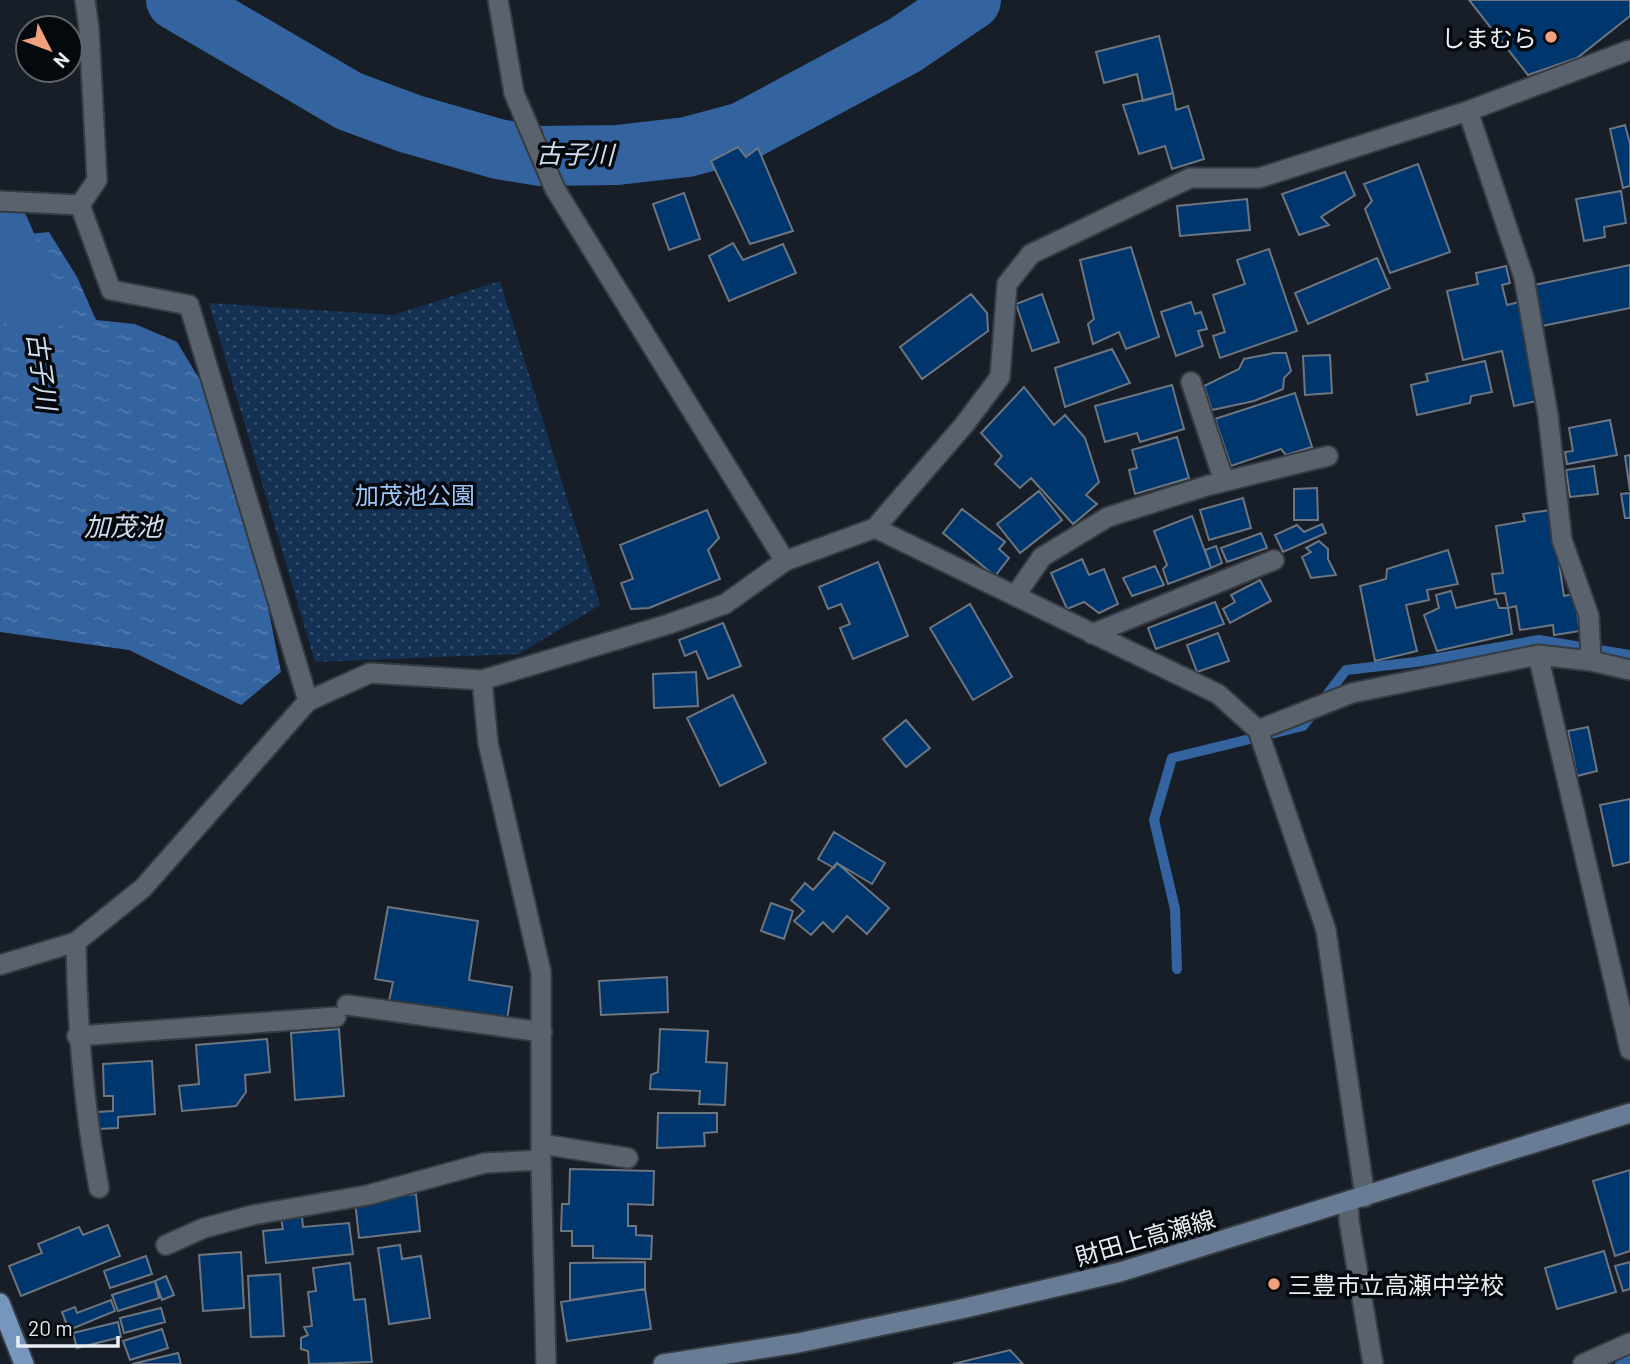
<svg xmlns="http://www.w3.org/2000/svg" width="1630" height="1364" font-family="Barlow,'Noto Sans JP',sans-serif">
<defs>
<pattern id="grass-dots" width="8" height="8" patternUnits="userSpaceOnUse" patternTransform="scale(1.75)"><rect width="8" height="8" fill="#143153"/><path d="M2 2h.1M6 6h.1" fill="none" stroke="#364f6c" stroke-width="1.8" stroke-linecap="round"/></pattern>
<pattern id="water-ripples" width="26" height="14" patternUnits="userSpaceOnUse" patternTransform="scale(1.75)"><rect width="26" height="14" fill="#33649f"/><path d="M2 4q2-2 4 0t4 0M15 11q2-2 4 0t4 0" fill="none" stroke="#517aad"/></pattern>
</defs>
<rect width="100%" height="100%" fill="#171e27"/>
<path fill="url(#grass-dots)" d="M500 281 600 605 519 654 315 662 209 303 393 315Z"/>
<path fill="url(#water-ripples)" d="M49 232 77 277 96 320 135 324 177 342 220 413 258 558 281 672 241 705 129 650 0 632V237Z"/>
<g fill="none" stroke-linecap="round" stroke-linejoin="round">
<path stroke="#33649f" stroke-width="10" d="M1177 969 1175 909 1154 820 1172 758 1303 726 1346 670 1416 662 1539 640 1630 655
M1620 1364 1630 1359"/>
<path stroke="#33649f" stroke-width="60" d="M176 0 349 101 411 124 498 149 540 156 617 155 687 147 743 132 905 45 971 0
M0 230 34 311"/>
</g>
<path fill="#00366e" stroke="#6c7580" stroke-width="2" d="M1469 0H1630V16L1577 58 1528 75Z
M1159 36 1173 93 1143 101 1137 74 1104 83 1096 52Z
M1173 93 1176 110 1188 106 1204 159 1172 169 1165 146 1139 154 1123 105Z
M1625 125 1630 144V186L1623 188 1610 129Z
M738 147 746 157 758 148 793 231 750 244 711 161Z
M1418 164 1450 252 1390 273 1365 209 1372 201 1364 184Z
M1345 172 1355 195 1321 217 1329 225 1299 235 1282 194Z
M1621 191 1626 223 1604 227 1605 237 1584 241 1576 199Z
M684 193 700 239 669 250 653 204Z
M1247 199 1250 230 1180 236 1177 206Z
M733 243 743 260 783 244 796 273 729 301 709 256Z
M1131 247 1159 337 1126 349 1119 332 1093 344 1088 324 1094 319 1080 260Z
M1269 249 1297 331 1220 358 1213 336 1225 332 1213 295 1245 284 1237 260Z
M1377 258 1390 288 1308 324 1295 293Z
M1630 265V308L1542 326 1534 285Z
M1506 266 1510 283 1502 285 1507 305 1519 302 1541 400 1514 406 1502 351 1463 360 1447 291 1478 284 1476 273Z
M971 294 987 313 988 331 922 379 900 347Z
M1042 294 1059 342 1032 351 1016 304Z
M1191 302 1195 314 1201 312 1207 329 1198 331 1203 346 1176 356 1161 312Z
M1112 349 1130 383 1065 407 1055 368Z
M1274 353H1286L1291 371 1284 378 1283 389 1254 401 1212 410 1204 386 1239 369 1244 359Z
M1330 355 1332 393 1305 395 1303 356Z
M1485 361 1492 392 1471 396 1470 403 1417 415 1411 385 1428 381 1426 374Z
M1172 385 1184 429 1140 442 1137 433 1105 442 1095 406Z
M1024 387 1054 425 1065 415 1085 438 1099 482 1086 495 1097 504 1073 524 1031 478 1020 488 995 464 1002 456 981 433Z
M1295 393 1312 447 1286 455 1281 449 1231 466 1215 419Z
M1610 420 1617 455 1567 464 1565 452 1573 451 1569 428Z
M1177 437 1189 478 1135 494 1129 470 1137 468 1132 450Z
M1630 455V491L1625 456Z
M1594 466 1598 494 1570 497 1566 470Z
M1317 488 1318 520H1294V489Z
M1039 491 1062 520 1020 553 997 524Z
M1630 493V518H1625L1621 494Z
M1243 498 1251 528 1209 540 1200 510Z
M962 509 1005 542 999 549 1009 558 995 576 943 533Z
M707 510 719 538 708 550 720 579 649 608 631 609 621 583 633 579 620 545Z
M1551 510 1564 596 1574 594 1580 631 1554 635 1553 625 1520 630 1516 606 1508 608 1505 593 1495 594 1492 574 1503 573 1496 526 1525 521 1523 514Z
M1192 516 1211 568 1168 584 1163 569 1167 565 1154 531Z
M1322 524 1326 533 1283 552 1275 535 1297 525 1304 532Z
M1261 533 1267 548 1227 562 1221 548Z
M1319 541 1328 549V559L1336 575 1311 578 1302 557 1311 552 1306 548Z
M1216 546 1222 563 1211 568 1205 550Z
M1448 550 1458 584 1427 590 1429 600 1406 605 1417 651 1375 661 1360 586 1386 579 1387 569Z
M1082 559 1089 575 1104 569 1118 604 1099 613 1084 602 1067 609 1051 573Z
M878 562 908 636 853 659 840 628 850 624 841 604 828 609 819 587Z
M1155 566 1164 585 1132 596 1123 578Z
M1260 580 1271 601 1230 623 1223 609 1235 602 1231 595Z
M1451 591 1456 608 1496 599 1499 608H1508L1512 634 1437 651 1424 615 1439 608 1436 595Z
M1215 602 1224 624 1156 649 1148 628Z
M970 604 1012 677 973 700 930 628Z
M723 623 741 666 708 679 696 651 685 656 679 640Z
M1218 633 1229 661 1197 672 1187 645Z
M696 672 698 706 654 708 653 674Z
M733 695 766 763 720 786 687 718Z
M906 720 930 748 906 767 883 739Z
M1588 727 1597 771 1577 776 1568 731Z
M1630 799V862L1613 866 1600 805Z
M834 832 885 863 872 884 837 863 834 868 818 859Z
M837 863 889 908 867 934 847 916 833 932 823 922 811 935 794 921 804 911 791 900 805 883 813 890Z
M771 903 793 911 784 939 761 931Z
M388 907 478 921 469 980 512 987 507 1020 389 1001 393 982 375 979Z
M667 977 668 1012 601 1015 599 981Z
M339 1029 344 1096 295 1100 291 1033Z
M660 1029 708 1031 706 1062 727 1063 725 1105 699 1104 700 1091 650 1089 651 1075 658 1072Z
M267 1039 270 1072 245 1075 246 1092 236 1106 182 1111 179 1086 199 1084 196 1045Z
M152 1061 155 1114 118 1117V1128L98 1129 97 1112 113 1111V1096H104L103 1064Z
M658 1113H717V1132L704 1133 705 1146 657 1148Z
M570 1169 654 1171 653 1205 628 1204V1226H636V1235L652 1236 651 1259 593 1258V1246H572V1231H561L562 1204H569Z
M1630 1170V1251L1615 1256 1593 1181Z
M416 1194 420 1231 359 1238 355 1201Z
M302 1217 303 1227 349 1223 353 1254 266 1263 263 1231 283 1229 281 1219Z
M108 1225 120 1256 21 1296 9 1266 42 1253 38 1244 79 1227 83 1235Z
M400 1245 402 1259 421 1256 430 1318 389 1324 378 1248Z
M1604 1251 1616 1292 1557 1309 1545 1268Z
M241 1252 244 1308 203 1311 199 1255Z
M146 1256 152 1274 110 1288 104 1271Z
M645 1262V1289L570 1300V1263Z
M1630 1262V1289L1623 1291 1615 1266Z
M350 1263 354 1300 365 1299 372 1362 309 1364 308 1351 301 1349V1338L308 1335 304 1327 312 1326 308 1292 316 1291 313 1268Z
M280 1274 284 1336 251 1337 248 1276Z
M166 1276 174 1295 162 1300 155 1281Z
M155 1281 159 1298 118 1311 112 1295Z
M645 1289 651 1329 567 1341 561 1302Z
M111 1300 115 1311 69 1330 62 1312 75 1307 77 1313Z
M161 1308 165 1322 124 1333 120 1318Z
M118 1322 121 1337 77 1348 73 1333Z
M162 1329 168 1348 130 1360 123 1341Z
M1010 1350 1023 1364H953Z
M178 1353 181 1364H132Z"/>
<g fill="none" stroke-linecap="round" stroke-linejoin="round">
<defs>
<path id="minor" d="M498 0 514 93 555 189 785 561
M1468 111 1524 278 1548 415 1562 540 1589 616 1591 661 1538 655 1630 1050
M0 201 80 205 111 290 189 305 308 701
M80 205 97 180 89 29 85 0
M1191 382 1224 481
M875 528 1218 694 1258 730 1326 930 1365 1197
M1015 596 1042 557 1108 517 1206 486 1328 456
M1092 634 1274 560
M1591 661 1630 670
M482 680 488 743 541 972V1160L546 1364
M1258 730 1352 693 1538 655
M76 942C77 1027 83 1104 99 1188
M0 965 76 942 143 888 308 701 370 673 482 680 669 624 725 604 785 561 875 528 964 425 1000 377 1007 284 1031 254 1190 178H1259L1468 111 1630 50
M347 1005 542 1032
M77 1036 336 1017
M542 1144 628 1158
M1348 1202 1349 1221 1373 1364
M166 1245 204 1228 253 1215 368 1195 485 1163 541 1160
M1583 1364 1630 1343"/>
<path id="secondary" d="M663 1364 798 1343 961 1309 1120 1272 1630 1113"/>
<path id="primary" d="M0 1303 24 1364"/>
</defs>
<use href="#minor" stroke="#363b42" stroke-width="23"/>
<use href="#secondary" stroke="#363b42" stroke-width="23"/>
<use href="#primary" stroke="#363b42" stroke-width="23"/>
<use href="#minor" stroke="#59626d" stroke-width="19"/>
<use href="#secondary" stroke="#687c95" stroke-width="19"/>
<use href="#primary" stroke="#7696bd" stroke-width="19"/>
</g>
<g fill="#f1a17d" stroke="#05080c" stroke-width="2.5">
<circle cx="1551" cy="37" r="7"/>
<circle cx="1274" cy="1284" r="7"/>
</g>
<g text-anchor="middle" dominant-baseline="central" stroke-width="7" stroke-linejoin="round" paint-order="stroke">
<g font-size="24" fill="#e9eef4" stroke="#05080c" text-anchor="end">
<text x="1537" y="37">しまむら</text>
<text x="1288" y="1284" text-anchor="start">三豊市立高瀬中学校</text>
</g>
<g font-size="24" fill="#9dc5f7" stroke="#05080c">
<text x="415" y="494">加茂池公園</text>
</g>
<g font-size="24" fill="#e9eef4" stroke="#05080c">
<text transform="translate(1145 1237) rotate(-16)">財田上高瀬線</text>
</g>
<g font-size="26" font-style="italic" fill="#d0ddee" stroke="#05080c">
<text transform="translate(575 153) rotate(1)">古子川</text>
<text transform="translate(43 371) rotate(82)">古子川</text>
<text x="123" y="525">加茂池</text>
</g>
</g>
<g transform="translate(49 49) rotate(132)"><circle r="33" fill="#05080c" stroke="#606469" stroke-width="2"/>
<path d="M0-5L12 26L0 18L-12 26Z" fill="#f1a17d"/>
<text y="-10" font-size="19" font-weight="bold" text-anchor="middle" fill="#e9eef4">N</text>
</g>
<path d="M18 1336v10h100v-10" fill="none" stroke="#e9eef4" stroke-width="3.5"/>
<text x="28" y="1336" font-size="21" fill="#e9eef4" stroke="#05080c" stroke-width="5" paint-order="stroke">20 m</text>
</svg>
